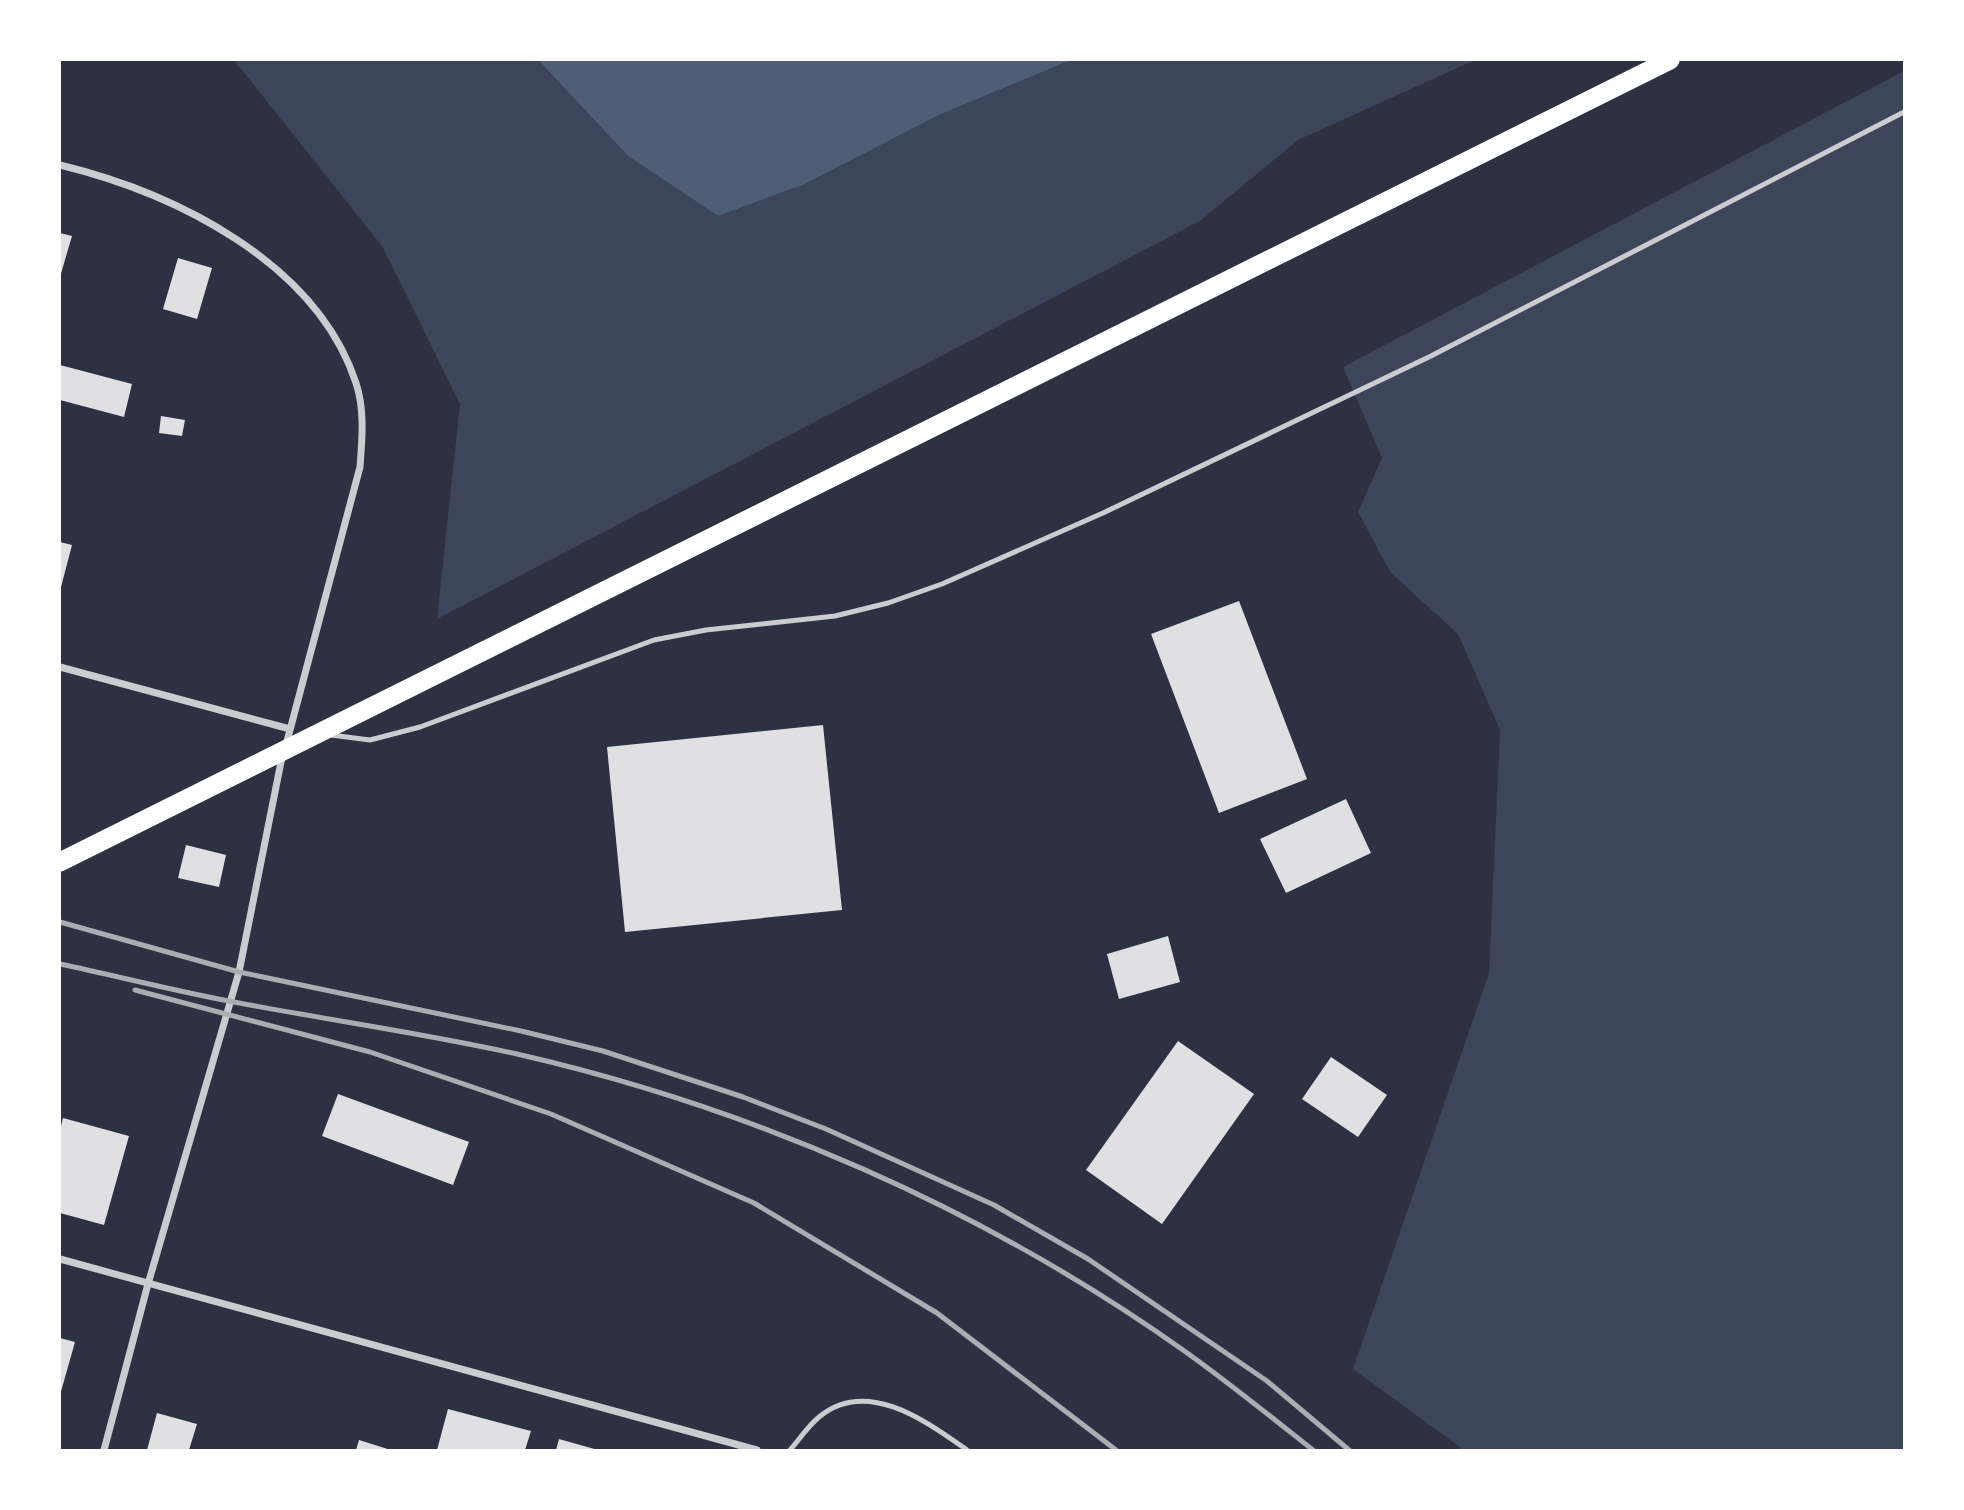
<svg xmlns="http://www.w3.org/2000/svg" width="1964" height="1510" font-family="'Titillium Web',sans-serif">
<rect width="100%" height="100%" fill="#2d3142"/>
<path fill="#3c4559" d="M234 60H538L628 156 718 216 805 184 939 115 1071 60H1475L1298 140 1200 221 437 619 460 404 382 246Z
M1904 71V1450H1464L1353 1369 1489 973 1500 730 1458 634 1390 572 1358 512 1382 458 1343 367Z"/>
<path fill="#4f5d75" d="M538 60H1071L939 115 805 184 718 216 628 156Z"/>
<path fill="#e0e0e3" d="M60 233 72 236 60 277Z
M178 258 212 268 197 319 163 309Z
M60 365 132 384 124 417 60 400Z
M161 416 185 420 182 436 159 433Z
M60 542 72 545 60 591Z
M1239 601 1307 779 1219 813 1151 634Z
M823 725 842 910 625 932 607 747Z
M1346 799 1371 853 1286 893 1260 839Z
M186 845 226 855 219 887 178 878Z
M1168 936 1180 982 1119 999 1107 954Z
M1178 1041 1254 1094 1162 1224 1086 1170Z
M1331 1057 1387 1095 1358 1137 1302 1099Z
M338 1094 469 1142 453 1185 322 1136Z
M63 1118 129 1136 104 1225 60 1213V1130Z
M60 1338 75 1342 60 1395Z
M448 1409 531 1431 525 1450H437Z
M157 1413 197 1424 189 1450H147Z
M559 1439 598 1450H556Z
M359 1440 391 1450H356Z"/>
<g fill="none" stroke-linecap="round" stroke-linejoin="round">
<path stroke="#caccd0" stroke-width="5" d="M331 735 370 740 420 727 654 640 706 630 835 616 888 603 942 584 1103 513 1431 356 1904 112
M790 1450C799 1440 808 1426 819 1417 867 1377 927 1422 967 1450"/>
<path stroke="#caccd0" stroke-width="7" d="M60 165C175 193 316 262 356 383 365 410 362 440 360 467L286 745
M60 667 290 729
M60 1259 757 1450
M104 1450 148 1284 239 972 282 757"/>
<path stroke="#fff" stroke-width="19" d="M60 862 1670 60"/>
<path stroke="#abadb3" stroke-width="5" d="M60 922 239 972 521 1031 603 1051 743 1097 826 1129 994 1205 1088 1259 1267 1381 1349 1450
M60 964C117 976 175 991 234 1002 328 1020 423 1033 517 1054 753 1108 984 1209 1183 1350 1228 1382 1270 1416 1313 1450
M135 990 370 1052 551 1114 754 1203 937 1313 1116 1450"/>
</g>
<rect width="1964" height="1510" fill="none" stroke="#ffffff" stroke-width="122"/>
</svg>
